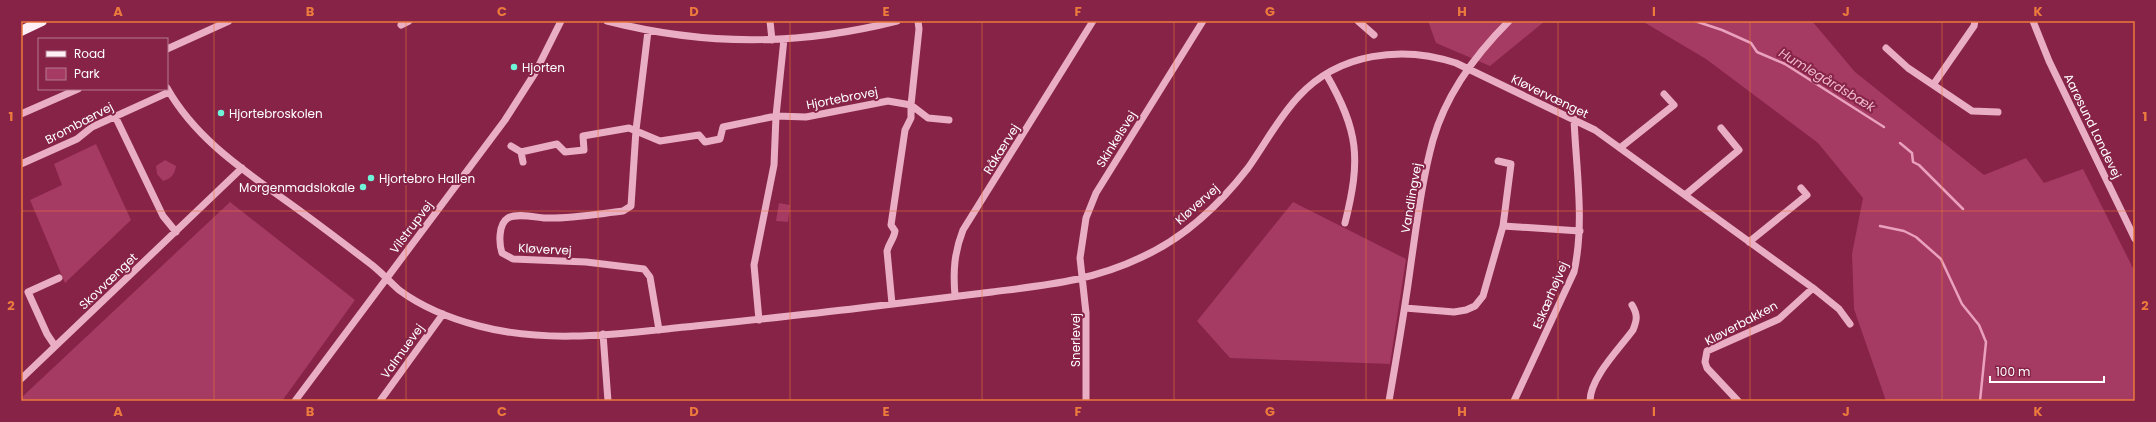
<svg xmlns="http://www.w3.org/2000/svg" width="2156" height="422" font-family="Poppins,sans-serif">
<rect width="100%" height="100%" fill="#862347"/>
<path fill="#a53a62" d="M1428 21H1545L1490 66 1436 43Z
M1642 21H1812L1855 72 1984 175 2026 158 2044 183 2083 169 2135 272V401H1886L1854 309 1852 254 1863 198 1818 143 1706 59Z
M96 144 131 220 65 283 30 200 62 185 54 164Z
M165 160 176 166C175 174 171 179 163 181L157 174 156 166Z
M230 202 355 300 282 401H21V398Z
M1293 202 1406 259 1390 364 1230 358 1197 321Z
M779 203 790 205 788 222 776 221Z"/>
<g fill="none" stroke-linecap="round" stroke-linejoin="round">
<path stroke="#eaa1bd" stroke-width="2.5" d="M1695 21 1722 30 1751 43 1757 52 1785 64 1884 127
M1900 143 1912 153 1913 162 1919 165 1963 209
M1880 226 1904 231 1916 237 1941 259 1962 304 1979 325 1986 342 1980 401"/>
<path stroke="#e9adc4" stroke-width="7" d="M607 21C705 46 798 46 897 21
M770 21 772 40
M1358 21 1374 35
M2033 21 2049 61 2135 239
M401 25 409 21
M648 31 636 130 631 206 623 211C597 214 570 219 544 218 534 217 516 213 508 218 498 224 499 244 502 253L513 259 586 262 644 269 650 277 659 330
M1886 48 1908 68 1972 111 1998 112
M167 49 229 21
M1326 74C1359 131 1361 159 1345 223
M1933 85 1974 26 1975 21
M167 88C199 145 256 178 307 216 329 232 351 249 372 265 382 273 390 282 399 290 422 307 452 319 479 326 546 344 617 334 685 327 743 321 802 315 860 308 904 303 948 297 992 292 1046 285 1092 281 1142 257 1184 238 1220 204 1248 168 1265 144 1279 117 1299 96 1339 53 1402 45 1456 63L1595 130 1813 288 1839 309 1850 324
M21 114 78 89
M115 116 163 216 176 232
M511 146 521 152 557 144 565 152 584 150 583 136 629 128 660 141 699 135 705 142 720 139 723 127 776 116 806 117 888 101 911 105 928 118 949 120
M1620 148 1674 105 1664 94
M521 152 523 162
M21 164 77 139 92 127 169 92
M1685 195 1739 150 1721 128
M1503 226 1580 231
M1749 242 1807 195 1801 188
M955 296C953 272 954 253 963 230L1093 21
M892 304 887 251C889 243 894 239 895 231L891 225 905 130 911 118V105L919 29 918 21
M1405 308 1454 312 1466 310 1475 306 1483 296 1503 226 1511 164 1498 161
M759 320 754 265 774 165 776 116 784 39
M603 334 608 401
M55 346 47 334 28 292 59 278
M21 379 242 168
M295 401 505 120 535 73 561 21
M380 401 443 314
M1086 401V313L1080 258 1086 218 1096 193 1203 21
M1389 401C1397 355 1405 309 1411 263 1417 222 1422 180 1433 140 1446 94 1476 54 1509 21
M1514 401 1574 272C1585 222 1576 169 1574 119
M1590 401C1590 378 1619 349 1633 330 1637 320 1638 315 1632 305
M1738 401 1707 368 1705 362 1707 351 1779 319 1813 288"/>
<path stroke="#fef0f4" stroke-width="10" d="M21 31 42 21"/>
</g>
<path fill="none" stroke="#ed7a3d" stroke-width="1" stroke-opacity="0.55" d="M214 21V401M406 21V401M598 21V401M790 21V401M982 21V401M1174 21V401M1366 21V401M1558 21V401M1750 21V401M1942 21V401M21 211H2135"/>
<g fill="#70f4d8" stroke="#862347" stroke-width="1.5">
<circle cx="514" cy="67" r="4"/>
<circle cx="221" cy="113" r="4"/>
<circle cx="371" cy="178" r="4"/>
<circle cx="363" cy="187" r="4"/>
</g>
<g text-anchor="middle" dominant-baseline="central" stroke-width="4" stroke-linejoin="round" paint-order="stroke">
<g font-size="12" fill="#fff" stroke="#862347" text-anchor="start">
<text x="522" y="67">Hjorten</text>
<text x="229" y="113">Hjortebroskolen</text>
<text x="379" y="178">Hjortebro Hallen</text>
<text x="355" y="187" text-anchor="end">Morgenmadslokale</text>
</g>
<g font-size="12" fill="#fff" stroke="#862347">
<text transform="translate(1550 96) rotate(26)">Kløvervænget</text>
<text transform="translate(842 98) rotate(-11)">Hjortebrovej</text>
<text transform="translate(79 123) rotate(-28)">Brombærvej</text>
<text transform="translate(2093 126) rotate(64)">Aarøsund Landevej</text>
<text transform="translate(1116 139) rotate(-58)">Skinkelsvej</text>
<text transform="translate(1001 149) rotate(-58)">Råkærvej</text>
<text transform="translate(1411 198) rotate(-80)">Vandlingvej</text>
<text transform="translate(1197 204) rotate(-42)">Kløvervej</text>
<text transform="translate(411 227) rotate(-53)">Vilstrupvej</text>
<text transform="translate(545 249) rotate(3)">Kløvervej</text>
<text transform="translate(108 281) rotate(-44)">Skovvænget</text>
<text transform="translate(1550 295) rotate(-67)">Eskærhøjvej</text>
<text transform="translate(1741 323) rotate(-28)">Kløverbakken</text>
<text transform="translate(1075 340) rotate(-90)">Snerlevej</text>
<text transform="translate(402 351) rotate(-54)">Valmuevej</text>
</g>
<g font-size="13" font-style="italic" fill="#f0b9ce" stroke="#862347">
<text transform="translate(1827 80) rotate(31)">Humlegårdsbæk</text>
</g>
</g>
<rect width="2156" height="422" fill="none" stroke="#862347" stroke-width="44"/>
<rect x="38" y="38" width="130" height="52" fill="#862347" stroke="#b67b91"/>
<rect x="46" y="51" width="20" height="6" fill="#fef0f4" stroke="#b67b91"/>
<text x="74" y="58" font-size="12" fill="#ffffff">Road</text>
<rect x="46" y="68" width="20" height="12" fill="#a53a62" stroke="#b67b91"/>
<text x="74" y="78" font-size="12" fill="#ffffff">Park</text>
<path d="M1990 376v6h114v-6" fill="none" stroke="#ffffff" stroke-width="2"/>
<text x="1996" y="376" font-size="12" fill="#ffffff" stroke="#862347" stroke-width="3" paint-order="stroke">100 m</text>
<rect x="22" y="22" width="2112" height="378" fill="none" stroke="#ed7a3d" stroke-width="1.5"/>
<g font-size="13" text-anchor="middle" font-weight="bold" fill="#ed7a3d">
<text x="118" y="16">A</text>
<text x="310" y="16">B</text>
<text x="502" y="16">C</text>
<text x="694" y="16">D</text>
<text x="886" y="16">E</text>
<text x="1078" y="16">F</text>
<text x="1270" y="16">G</text>
<text x="1462" y="16">H</text>
<text x="1654" y="16">I</text>
<text x="1846" y="16">J</text>
<text x="2038" y="16">K</text>
<text x="11" y="121">1</text>
<text x="2145" y="121">1</text>
<text x="11" y="310">2</text>
<text x="2145" y="310">2</text>
<text x="118" y="416">A</text>
<text x="310" y="416">B</text>
<text x="502" y="416">C</text>
<text x="694" y="416">D</text>
<text x="886" y="416">E</text>
<text x="1078" y="416">F</text>
<text x="1270" y="416">G</text>
<text x="1462" y="416">H</text>
<text x="1654" y="416">I</text>
<text x="1846" y="416">J</text>
<text x="2038" y="416">K</text>
</g>
</svg>
